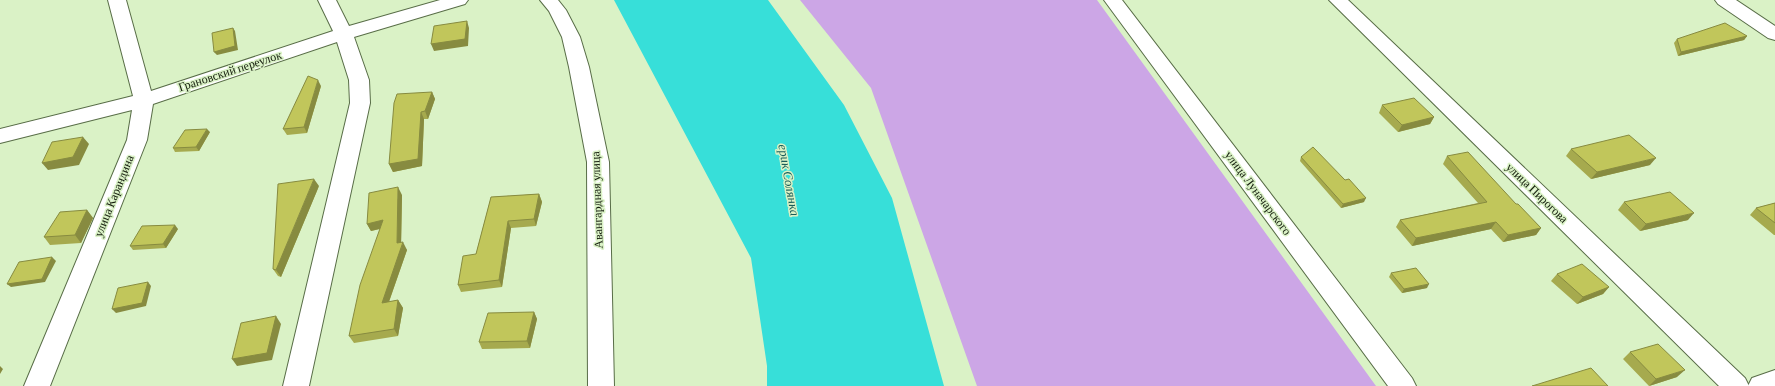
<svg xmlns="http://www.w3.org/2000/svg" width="1775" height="386" font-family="'Crimson Pro',serif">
<rect width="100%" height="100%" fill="#daf2c6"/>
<path fill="#cca6e6" d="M800 0H1097L1376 386H977L871 88Z"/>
<path fill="#37dfd9" d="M614 0H768L844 105 892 198 944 386H767V366L751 258Z"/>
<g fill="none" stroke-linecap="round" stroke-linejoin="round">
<defs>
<path id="minor" d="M108 0H126L151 91 333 31 318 0H336L349 26 440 0H468L465 4 354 37 369 80 370 103 309 386H283L350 103 349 80 337 42 153 104 147 140 50 386H24L127 140 132 110 0 143V129L133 96Z
M540 0H558L566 10 580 37 589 67 609 162 614 386H588L587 162 569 67 562 37 549 11Z
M1104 0H1122L1412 378 1416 386H1388Z
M1775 370V386H1748L1752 378Z"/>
<path id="major" d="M1329 0H1348L1745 378 1749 386H1719Z
M1715 0H1736L1775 26V40L1768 38 1718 4Z"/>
</defs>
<use href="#minor" stroke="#586d47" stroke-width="2"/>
<use href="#major" stroke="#586d47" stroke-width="2"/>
<use href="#minor" fill="#fff" fill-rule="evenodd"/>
<use href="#major" fill="#fff" fill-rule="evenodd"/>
</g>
<path fill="#a6aa4e" d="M1747 36 1744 40 1678 56 1674 43 1677 39Z
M321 86 307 133 287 135 283 129Z
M432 92 435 99 428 119H424L422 166 393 172 389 164Z
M1382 105 1434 117 1430 124 1398 132 1379 113Z
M210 132 199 151 175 152 173 148Z
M1571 149 1650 165 1591 179 1566 156Z
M1447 156 1516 204 1541 228 1536 235 1503 242 1491 229 1412 246 1396 227 1400 220 1478 203 1443 164Z
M1301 157 1364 202 1341 208 1300 161Z
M319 186 281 277 278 276 273 269Z
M539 194 542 202 536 226 511 228 502 287 461 292 458 285 476 254 491 197Z
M402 195 401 243 407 250 389 302 398 300 403 308 398 336 354 343 349 336 380 229 371 231 367 224Z
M1624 202 1688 220 1640 231 1618 210Z
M1775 203V235H1774L1750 215 1756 208Z
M87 210 93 218 81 243 50 245 44 237Z
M178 229 166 248 133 250 130 246Z
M1391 273 1427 288 1402 293 1389 277Z
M1557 274 1609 287 1603 294 1577 304 1551 281Z
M534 312 537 319 530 348 482 349 479 342Z
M1630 352 1677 377 1649 386 1623 359Z"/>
<path fill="#878b40" d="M467 21 469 28 468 46 434 51 431 44Z
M233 28 235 31 238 50 217 55 214 52Z
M1747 36 1744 40 1678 56 1681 52Z
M318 80 321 86 307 133 304 127Z
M432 92 435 99 428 119 425 111Z
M421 112 424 119 422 166 393 172 389 164Z
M1434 117 1430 124 1398 132 1402 125Z
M207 129 210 132 199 151 196 147Z
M83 137 89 144 79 165 48 170 42 163Z
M1656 158 1650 165 1591 179 1597 172Z
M314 179 319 186 281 277 276 270Z
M398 187 402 195 401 249 403 242 407 250 386 310 382 303 397 243Z
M539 194 542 202 536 226 534 219Z
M1366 198 1364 202 1341 208 1343 204Z
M87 210 93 218 81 243 75 235Z
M1694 213 1688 220 1640 231 1646 224Z
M383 220 387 227 371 231 367 224Z
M508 221 511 228 502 287 499 280Z
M1496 222 1491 229 1412 246 1416 238Z
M175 225 178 229 166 248 163 244Z
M1541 228 1536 235 1503 242 1508 235Z
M52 257 56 261 45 282 11 287 7 284Z
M148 282 151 286 146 306 116 313 112 309Z
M1429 284 1427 288 1402 293 1404 289Z
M1609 287 1603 294 1577 304 1583 297Z
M398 300 403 308 398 336 394 329Z
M534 312 537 319 530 348 527 341Z
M276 316 281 324 272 360 237 366 232 359Z
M0 366 3 369 0 374Z
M1685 370 1677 377 1649 386 1656 379Z"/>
<path fill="#c1c65b" stroke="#878b40" d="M467 21 465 39 431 44 434 26Z
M1725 23 1747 36 1681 52 1677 39Z
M233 28 235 46 214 52 212 33Z
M308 76 318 80 304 127 283 129Z
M432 92 425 111 421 112 418 159 389 164 394 103 397 94Z
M1414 98 1434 117 1402 125 1382 105Z
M207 129 196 147 173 148 185 130Z
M1629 135 1656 158 1597 172 1571 149Z
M83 137 73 157 42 163 52 142Z
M1313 147 1345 180 1349 179 1366 198 1343 204 1301 157Z
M1468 152 1516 204H1518L1541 228 1508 235 1496 222 1416 238 1400 220 1487 202 1447 156Z
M314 179 276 270 273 269 278 184Z
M398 187 397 243 403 242 382 303 398 300 394 329 349 336 360 285 383 220 367 224 369 193Z
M1670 192 1694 213 1646 224 1624 202Z
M539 194 534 219 508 221 499 280 458 285 463 256 476 254 491 197Z
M1775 203V223L1756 208Z
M87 210 75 235 44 237 60 212Z
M175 225 163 244 130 246 142 226Z
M52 257 42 279 7 284 19 262Z
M1582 264 1609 287 1583 297 1557 274Z
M1416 268 1429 284 1404 289 1391 273Z
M148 282 142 303 112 309 118 288Z
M534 312 527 341 479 342 488 313Z
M276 316 267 353 232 359 241 323Z
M1658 344 1685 370 1656 379 1630 352Z
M1591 368 1608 386H1532Z"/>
<g text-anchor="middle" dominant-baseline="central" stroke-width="3" stroke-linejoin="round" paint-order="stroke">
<g font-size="12" fill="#151d0e" stroke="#daf2c6">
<text transform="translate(230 71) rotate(-18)">Грановский переулок</text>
<text transform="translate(1258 193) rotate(53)">улица Луначарского</text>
<text transform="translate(1537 193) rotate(44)">улица Пирогова</text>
<text transform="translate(114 196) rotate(-68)">улица Карандина</text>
<text transform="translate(597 200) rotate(-92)">Авангардная улица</text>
</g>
<g font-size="13" font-style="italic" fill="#1b5d5a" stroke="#daf2c6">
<text transform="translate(789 180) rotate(80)">ерик Солянка</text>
</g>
</g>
</svg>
